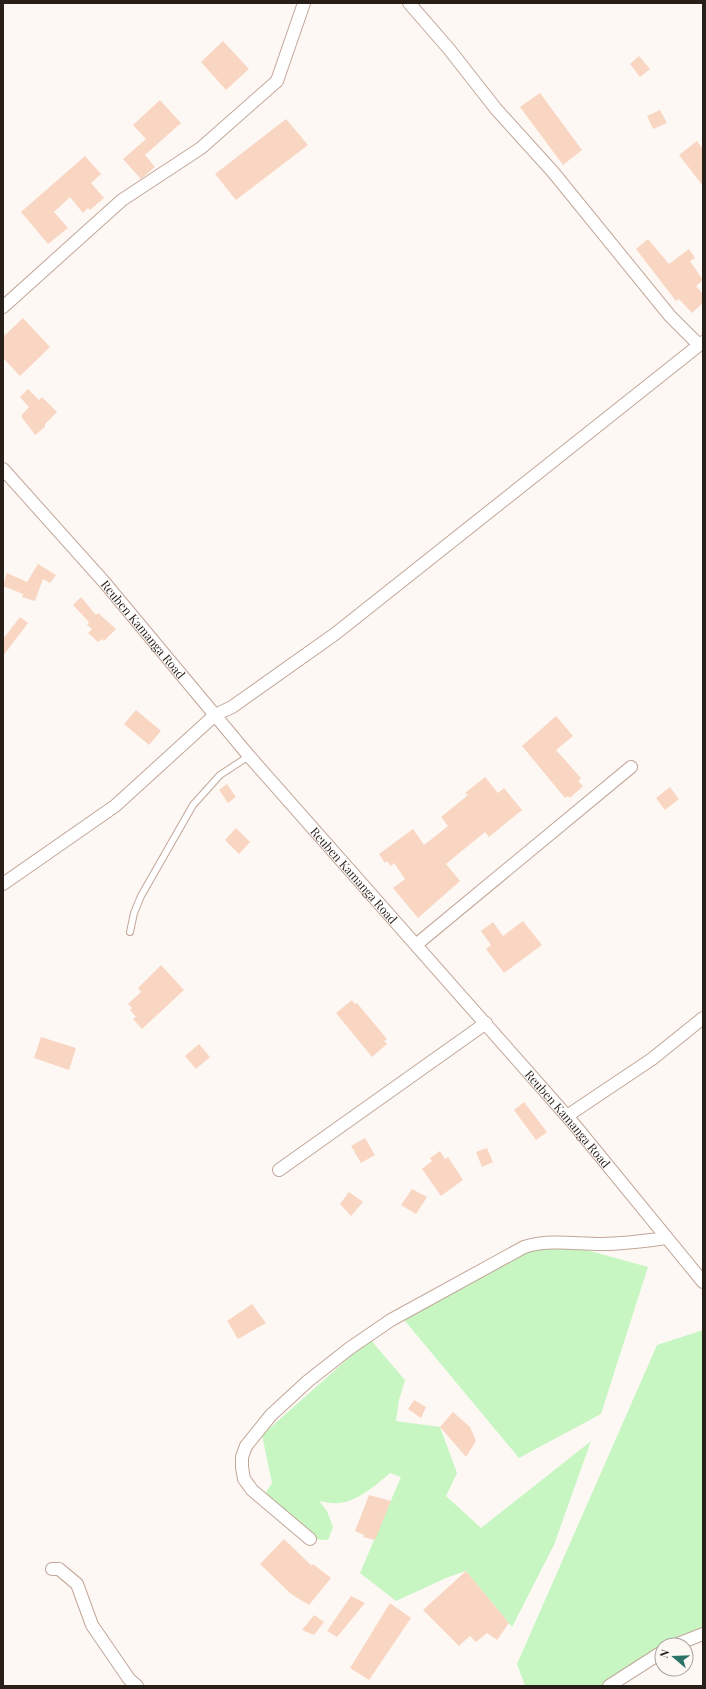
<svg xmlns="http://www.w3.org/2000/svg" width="706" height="1689" font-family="'Playfair Display',serif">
<rect width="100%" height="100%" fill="#fef8f5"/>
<path fill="#c7f6c3" d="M536 1246 576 1247 648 1267 601 1414 519 1458 400 1315Z
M703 1330V1632L681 1645H662V1655L605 1686H525L517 1664 657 1345Z
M370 1339 405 1380 399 1400 396 1421 440 1427 457 1473 446 1496 481 1528 591 1441 554 1545 512 1627 466 1571 446 1578 396 1601 360 1573 401 1477 390 1473C377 1484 357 1502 339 1503 333 1504 325 1502 319 1501L327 1511 333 1527 328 1540 310 1539 265 1494 272 1483 262 1435Z"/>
<path fill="#f9d6c2" d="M223 41 249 69 226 90 201 62Z
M639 56 650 69 640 77 630 64Z
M540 93 582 150 563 165 520 107Z
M160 100 181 123 145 155 155 167 141 179 123 159 146 139 133 125Z
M660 110 667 123 653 129 647 116Z
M286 119 308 145 236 200 215 174Z
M697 141 703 149V186L679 155Z
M85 156 101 174 91 183 104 198 90 210 88 208 83 213 70 197 54 212 68 228 48 244 21 212Z
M648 239 669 264 689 249 695 258 690 261 703 280 696 286 703 294V303L692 313 679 299 676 301 636 249Z
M23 318 50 347 20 376 3 358V337Z
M28 389 39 400 42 397 57 412 45 424V427L35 435 21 416 29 407 20 397Z
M38 564 56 575 50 583 43 579 35 601 22 597 23 594 3 586 7 573 27 582Z
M81 597 96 615 98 613 116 629 104 641 102 639 98 642 88 633 92 629 87 625 89 622 73 605Z
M20 617 28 623 3 656V639Z
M136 710 161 731 149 745 124 724Z
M556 716 573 736 556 750 581 778 578 781 583 786 570 798 568 796 565 798 522 746Z
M485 777 498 793 504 788 522 810 489 837 485 832 446 864 460 881 418 918 393 888 405 879 394 863 391 866 387 861 385 863 379 854 413 829 424 845 448 826 441 817 468 795 465 793Z
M227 784 236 797 228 803 219 790Z
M670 787 679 799 665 810 656 798Z
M236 828 250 842 239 854 225 840Z
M523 921 542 945 504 973 486 949 491 945 481 931 493 922 503 936Z
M161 965 184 990 142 1029 133 1019 136 1017 130 1010 132 1008 128 1004 141 992 138 988Z
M352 1000 355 1004 357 1003 387 1039 384 1041 387 1044 372 1057 336 1013Z
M41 1037 76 1048 69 1070 34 1058Z
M199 1044 210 1057 196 1069 185 1056Z
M524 1102 547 1132 536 1140 514 1110Z
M365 1138 375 1155 361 1163 351 1146Z
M487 1148 493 1162 482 1167 476 1152Z
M440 1151 445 1159 448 1157 463 1180 441 1196 422 1169 432 1161 430 1158Z
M412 1189 427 1197 416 1214 401 1205Z
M349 1192 363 1202 351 1216 340 1204Z
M252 1304 266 1323 238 1339 227 1321Z
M414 1400 426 1407 421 1418 408 1409Z
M453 1412 470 1427 476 1441 466 1457 440 1427Z
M369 1495 391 1501 375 1540 363 1537 364 1535 355 1531Z
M284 1539 312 1566 313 1564 331 1578 309 1605 291 1594 260 1564Z
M466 1571 509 1623 497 1640 487 1633 476 1642 470 1636 459 1646 423 1610Z
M351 1596 365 1603 337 1637 327 1631Z
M390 1603 411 1618 369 1680 350 1668Z
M314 1615 324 1622 314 1635 302 1630Z"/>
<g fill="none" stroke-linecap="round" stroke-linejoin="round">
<defs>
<path id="service" d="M130 932 134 913 141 896 193 805 220 775 249 756"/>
<g id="minor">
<path d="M409 3 449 49 496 109 553 172 670 316 698 344"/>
<path d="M3 307 122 200 201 148 277 81 304 3"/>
<path id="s1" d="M3 469 105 583 249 756 573 1123 703 1282"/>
<path d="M3 884 115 806 215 715 232 707 335 634 703 342"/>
<path d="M417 944 631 767"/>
<path d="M567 1116 652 1059 703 1018"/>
<path d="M279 1170 486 1023"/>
<path d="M310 1539 252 1490 244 1479 242 1467V1457L246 1446 271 1415 308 1381 350 1348 391 1320 524 1247C549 1239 575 1244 601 1244 623 1244 645 1241 666 1238"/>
<path d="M52 1569H59L77 1584 92 1625 129 1679 137 1686"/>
<path d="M675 1645 703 1634"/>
<path d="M609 1686 662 1652"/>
</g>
</defs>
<use href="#service" stroke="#c2a798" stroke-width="8"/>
<use href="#minor" stroke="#c2a798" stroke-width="14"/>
<use href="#service" stroke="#fff" stroke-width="6"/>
<use href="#minor" stroke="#fff" stroke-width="12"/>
</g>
<g text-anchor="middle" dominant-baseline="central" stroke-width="3" stroke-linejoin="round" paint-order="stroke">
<g font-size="12" fill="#291f19" stroke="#fef8f5">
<text stroke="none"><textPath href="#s1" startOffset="213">Reuben Kamanga Road</textPath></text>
<text stroke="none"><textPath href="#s1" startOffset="537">Reuben Kamanga Road</textPath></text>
<text stroke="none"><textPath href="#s1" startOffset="861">Reuben Kamanga Road</textPath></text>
</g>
</g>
<rect width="706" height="1689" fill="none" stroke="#291f19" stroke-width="8"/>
<g transform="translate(674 1657) rotate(289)"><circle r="19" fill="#fef8f5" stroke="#a9a19d"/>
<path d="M0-3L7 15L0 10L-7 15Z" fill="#2e7368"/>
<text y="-6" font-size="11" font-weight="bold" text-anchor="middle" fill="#291f19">N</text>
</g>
</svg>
